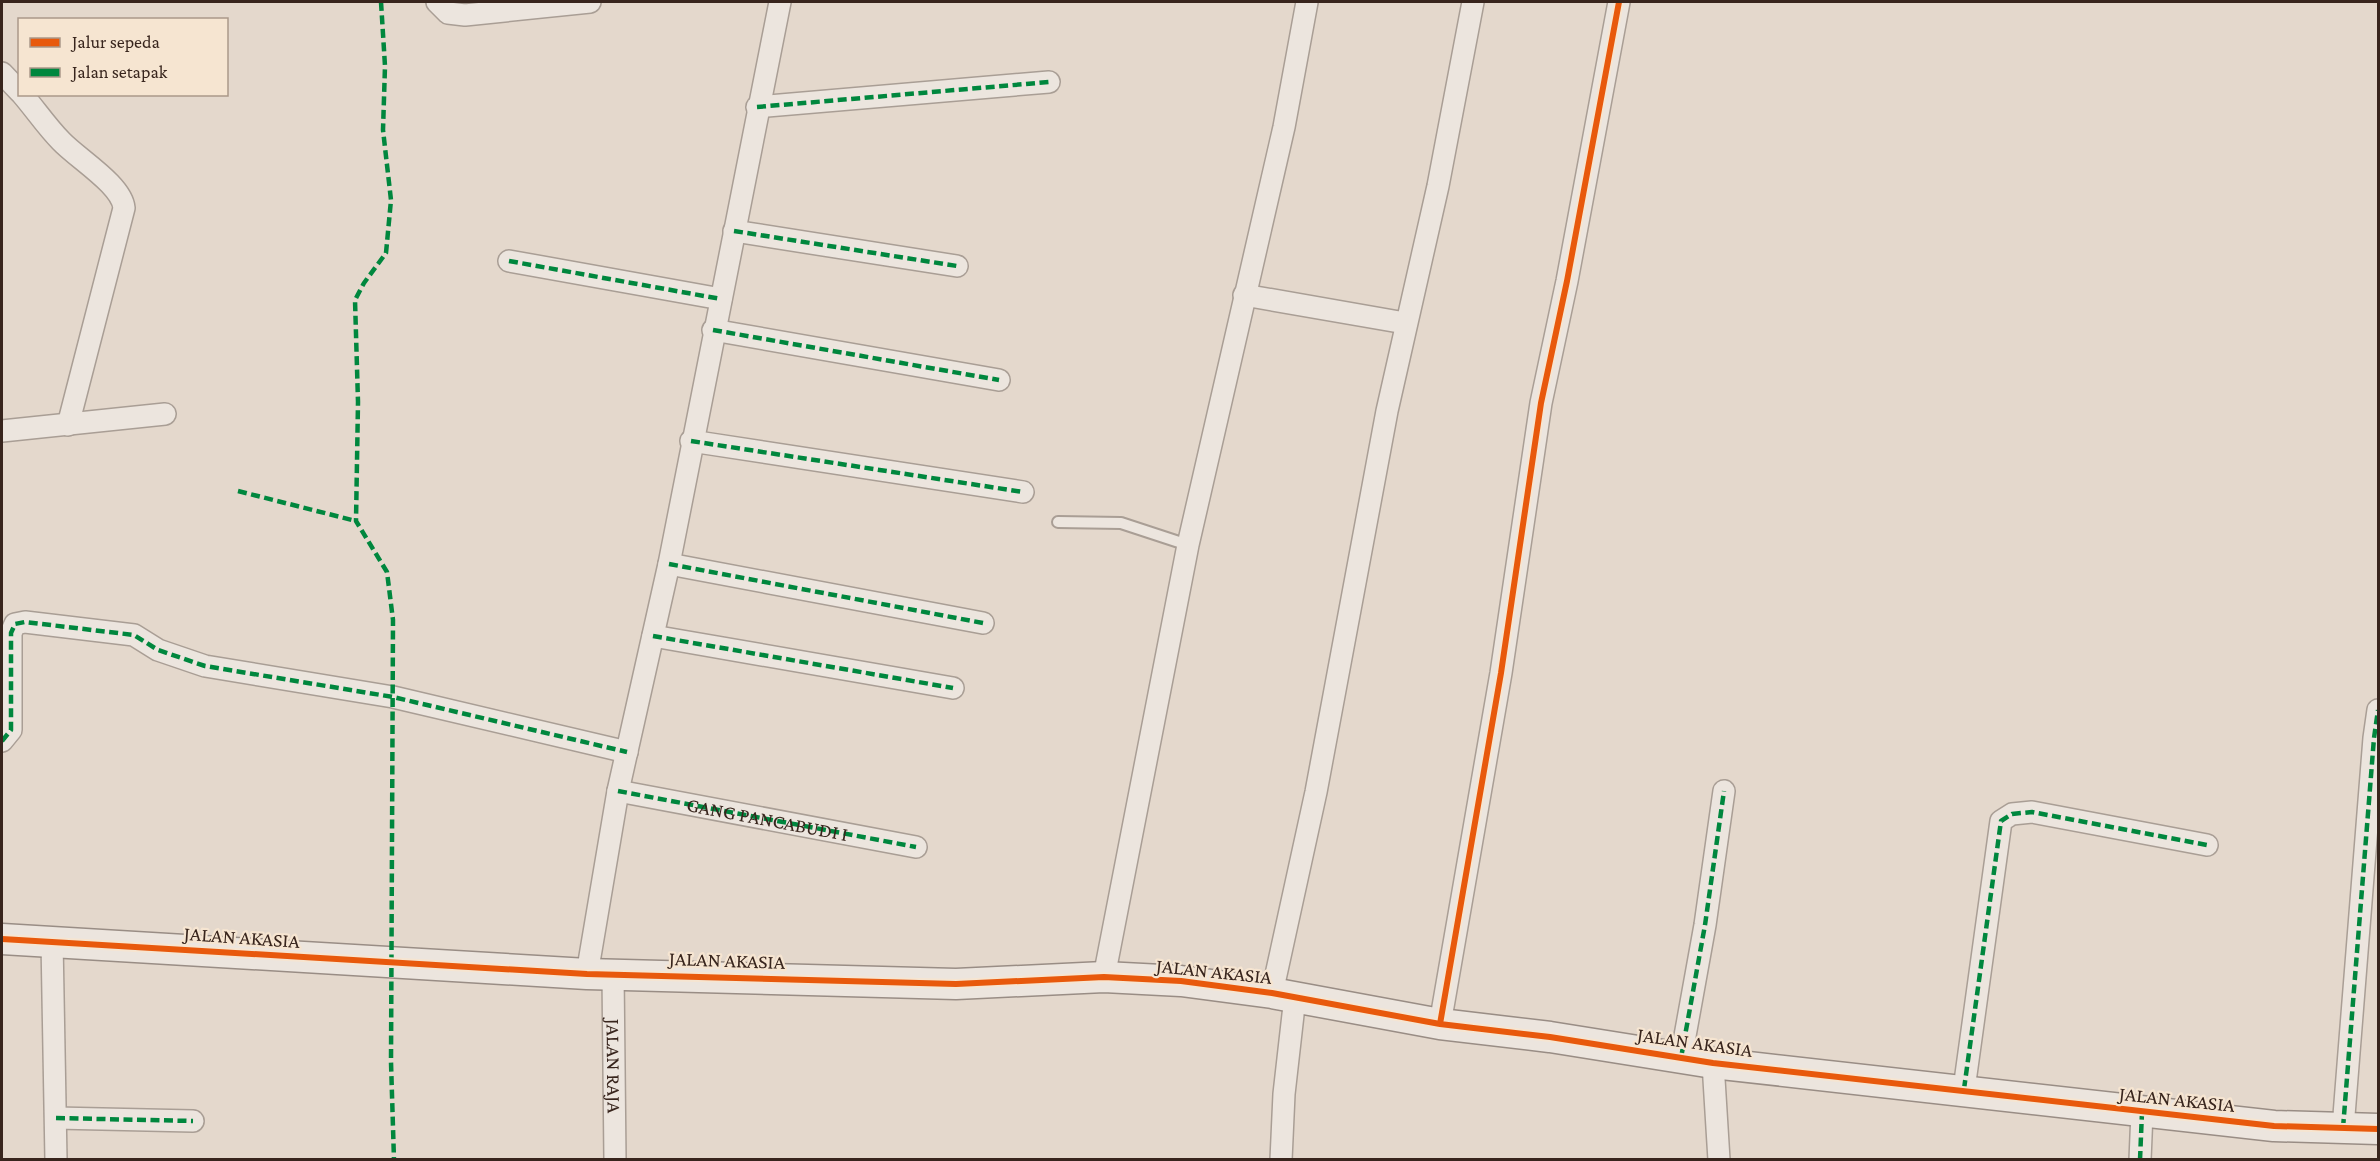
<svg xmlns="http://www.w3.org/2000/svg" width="2380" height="1161" font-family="'Crimson Pro',serif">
<rect width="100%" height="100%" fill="#e4d8cc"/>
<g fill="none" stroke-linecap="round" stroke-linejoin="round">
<defs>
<path id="lane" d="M1058 522 1121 523 1188 545"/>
<g id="street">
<path d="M437 2 448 13 465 15 590 2"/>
<path d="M2 73 20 92"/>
<path d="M22 94C35 109 47 127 61 141 78 159 122 185 124 208L68 425"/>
<path d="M757 107 1049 82"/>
<path d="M734 231 957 266"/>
<path d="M509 261 721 299"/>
<path d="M1244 295 1405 323"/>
<path d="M713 330 999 380"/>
<path d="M2 431 165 414"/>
<path d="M691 441 1023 492"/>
<path d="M669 564 983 623"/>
<path d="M653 636 953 688"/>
<path d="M2 741 11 730V633L15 624 25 622 134 635 158 650 205 666 393 697 627 752"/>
<path d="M618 791 916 847"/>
<path d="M52 941 56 1160"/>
<path id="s1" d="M613 973 615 1160"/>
<path d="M587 974 618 791 669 564 780 2"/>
<path d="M1104 977 1188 545 1284 127 1307 2"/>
<path d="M1272 993 1316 792 1387 411 1438 186 1473 2"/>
<path d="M1440 1024 1501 673 1541 403 1567 281 1619 2"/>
<path d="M1681 1058 1705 925 1724 791"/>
<path d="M1713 1063 1719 1160"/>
<path d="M1964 1089 2001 821 2012 814 2032 812 2207 845"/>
<path d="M56 1118 193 1121"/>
<path d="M2343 1128 2374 738 2378 710"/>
<path d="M1281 1160 1284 1094 1295 997"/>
<path d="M2140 1160 2142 1112"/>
</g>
<path id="secondary" d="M2 939 587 974 956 984 1104 977 1181 981 1272 993 1440 1024 1550 1037 1713 1063 2274 1126 2378 1129"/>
</defs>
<use href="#lane" stroke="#a99e95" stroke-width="14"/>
<use href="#street" stroke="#a99e95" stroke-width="24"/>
<use href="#secondary" stroke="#998d85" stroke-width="33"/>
<use href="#lane" stroke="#ece5de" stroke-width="10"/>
<use href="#street" stroke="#ece5de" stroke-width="21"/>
<use href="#secondary" stroke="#ece5de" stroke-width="30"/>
<g stroke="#00873e" stroke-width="4.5" stroke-dasharray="9 4.5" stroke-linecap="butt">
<path d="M381 2 385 66 383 130 391 200 386 253 364 283 355 300 358 402 356 521 387 572 393 620 391 1062 394 1160"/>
<path d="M757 107 1049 82"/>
<path d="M734 231 957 266"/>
<path d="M509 261 721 299"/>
<path d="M713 330 999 380"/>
<path d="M691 441 1023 492"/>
<path d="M238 491 356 521"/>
<path d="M669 564 983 623"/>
<path d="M653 636 953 688"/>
<path d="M2 741 11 730V633L15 624 25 622 134 635 158 650 205 666 393 697 627 752"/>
<path id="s2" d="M618 791 916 847"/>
<path d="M1681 1058 1705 925 1724 791"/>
<path d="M1964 1089 2001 821 2012 814 2032 812 2207 845"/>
<path d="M56 1118 193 1121"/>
<path d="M2343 1128 2374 738 2378 710"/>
<path d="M2140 1160 2142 1112"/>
</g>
<defs>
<path id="cycleway" d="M2 939 587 974 956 984 1104 977 1181 981 1272 993 1440 1024 1550 1037 1713 1063 2274 1126 2378 1129
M1440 1024 1501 673 1541 403 1567 281 1619 2"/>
</defs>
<use href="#cycleway" stroke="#f6e5d1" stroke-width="10"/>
<use href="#cycleway" stroke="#e8590c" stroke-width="6"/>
</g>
<g text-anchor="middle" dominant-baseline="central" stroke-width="4.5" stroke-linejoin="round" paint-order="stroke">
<g font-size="20" fill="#38251d" stroke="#f6e5d1">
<text stroke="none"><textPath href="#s2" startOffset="152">GANG PANCABUDI I</textPath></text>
<text transform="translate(242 937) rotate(4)">JALAN AKASIA</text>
<text transform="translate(727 960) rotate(2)">JALAN AKASIA</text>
<text transform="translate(1214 971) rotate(6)">JALAN AKASIA</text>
<text transform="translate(1695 1042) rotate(8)">JALAN AKASIA</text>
<text stroke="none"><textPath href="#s1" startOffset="93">JALAN RAJA</textPath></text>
<text transform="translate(2177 1099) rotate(6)">JALAN AKASIA</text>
</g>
</g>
<rect width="2380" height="1161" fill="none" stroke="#38251d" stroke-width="6"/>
<rect x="18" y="18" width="210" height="78" fill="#f6e5d1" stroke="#aa9889" stroke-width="1.5"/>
<rect x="30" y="38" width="30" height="9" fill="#e8590c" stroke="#aa9889" stroke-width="1.5"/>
<text x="72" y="48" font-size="18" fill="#38251d">Jalur sepeda</text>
<rect x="30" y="68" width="30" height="9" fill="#00873e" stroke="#aa9889" stroke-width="1.5"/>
<text x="72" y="78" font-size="18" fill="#38251d">Jalan setapak</text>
</svg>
